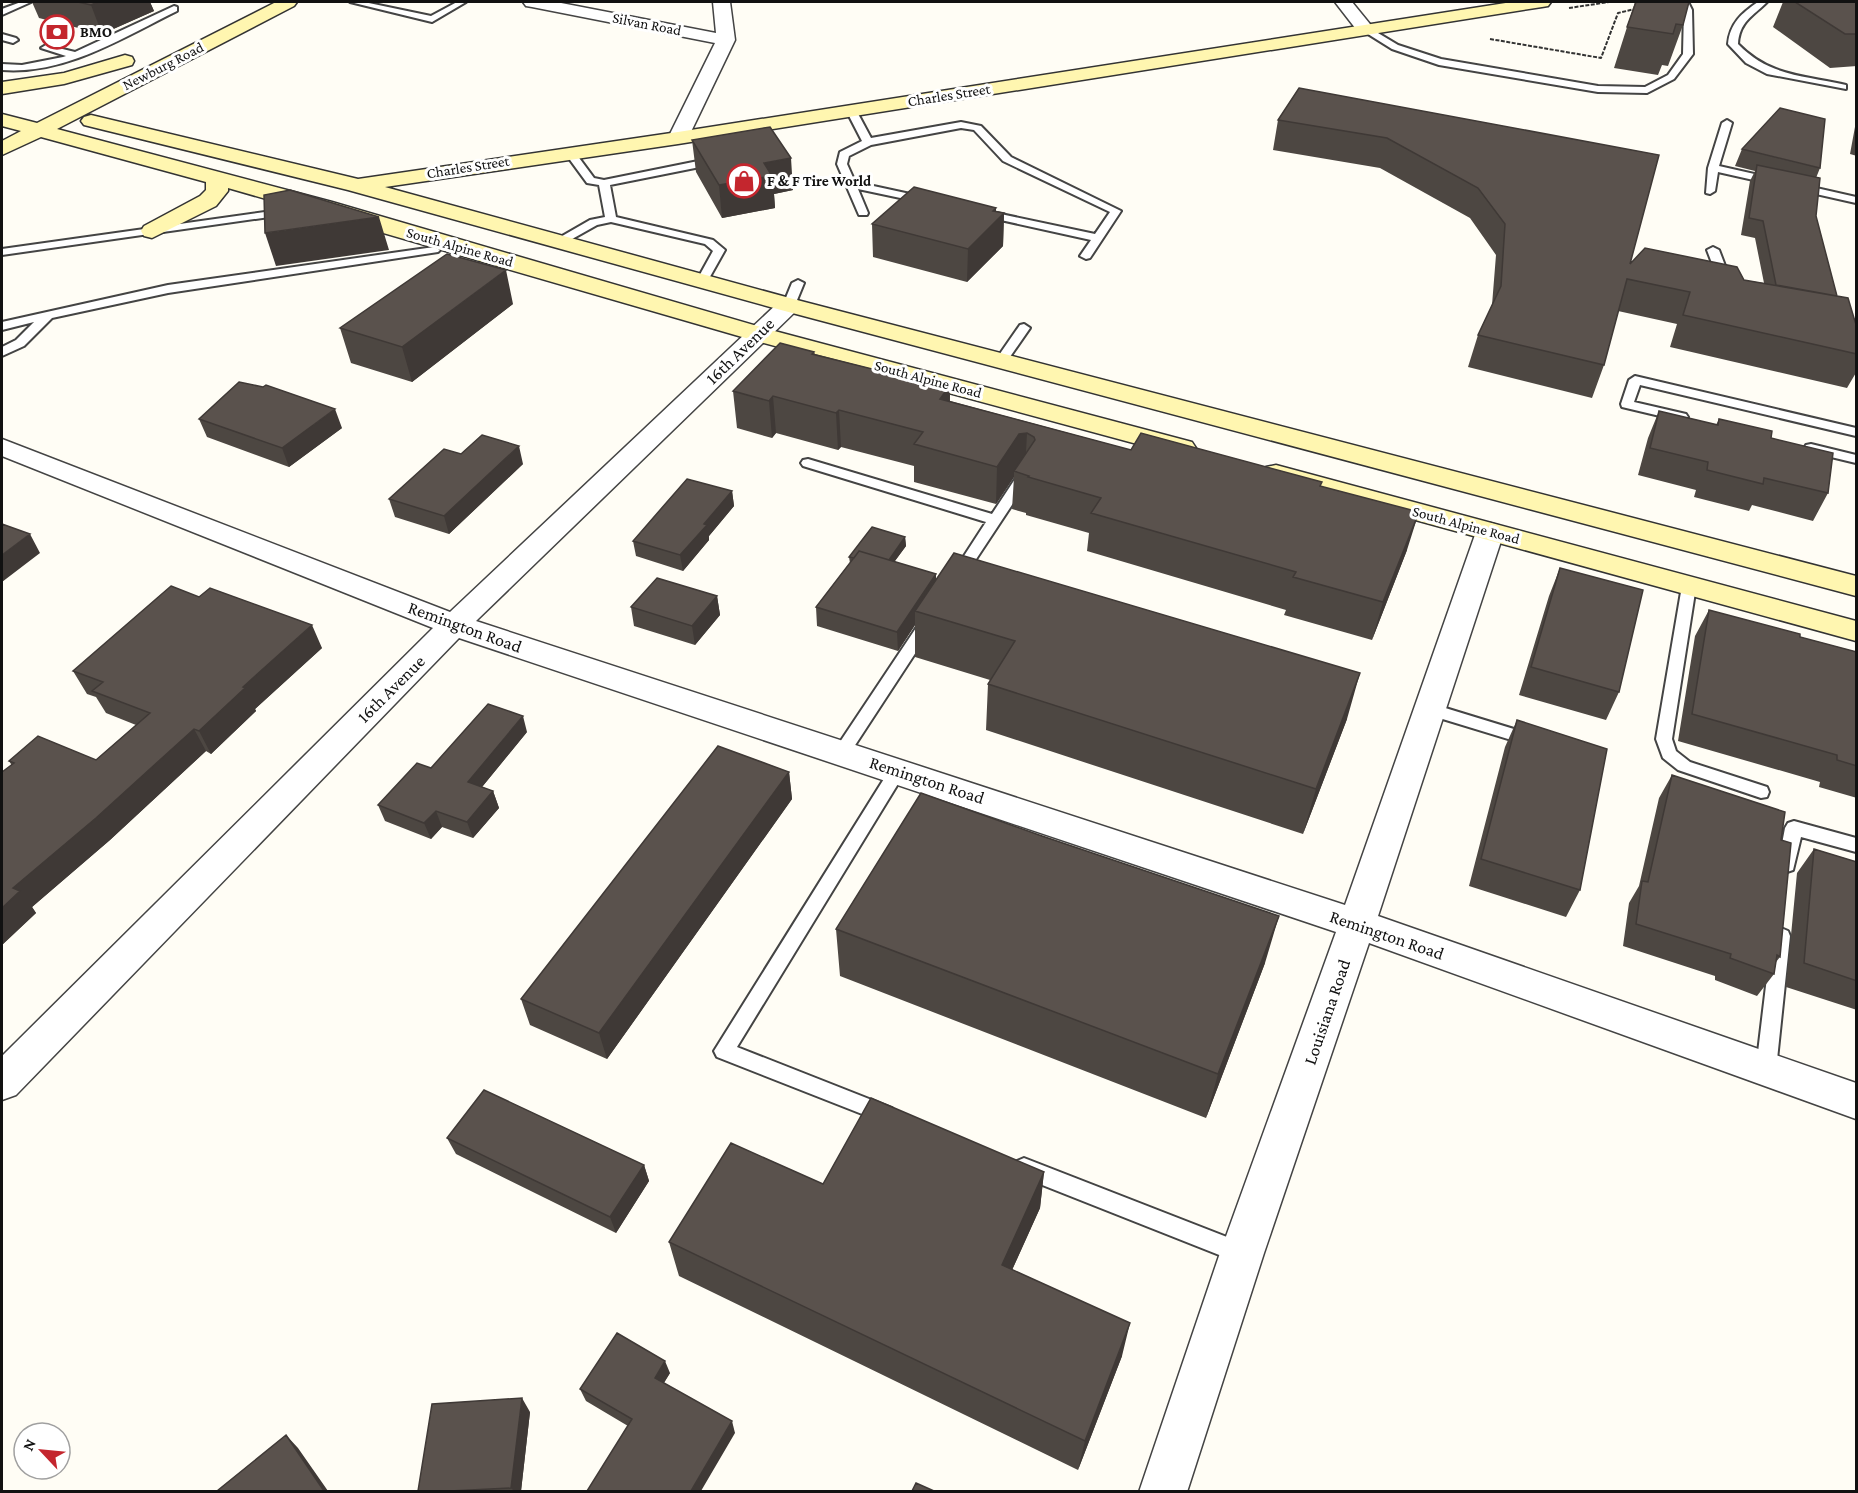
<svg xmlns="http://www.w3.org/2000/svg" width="1858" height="1493" font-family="'Crimson Pro',serif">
<rect width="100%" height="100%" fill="#fffdf5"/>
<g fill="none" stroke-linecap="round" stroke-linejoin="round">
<defs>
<path id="lane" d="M21 2H31L2 15V9Z
M350 2H364L431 16 457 2H466L432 22Z
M1680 2H1688L1692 10 1693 54 1674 79 1647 93 1598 92 1439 65 1392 49 1360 29 1368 27 1398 45 1441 59 1598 86 1645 87 1668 75 1683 54 1684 10Z
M1758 2H1767C1753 16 1739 22 1738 44 1770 77 1804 75 1846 85V89L1767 74 1746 63 1728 44C1730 23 1742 13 1758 2Z
M174 6 177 7V11C122 38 65 75 2 70V64L22 65 63 57 66 56 41 48 46 45 75 52Z
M2 34 16 38 18 40 13 43 2 40Z
M851 107 856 110 871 138 961 122 981 126 1011 157 1121 211 1090 258 1086 259 1080 256 1091 240 978 215V211L982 210 1095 234 1110 212 1003 161 974 130 961 128 871 145 849 156 847 164 855 182 924 197 929 200 924 203 858 189 868 213 867 215H859L837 164 840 152 862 141 846 110Z
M1727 120 1732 123 1719 166 1856 197V203L1718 172 1715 191 1710 194 1706 193 1708 168 1722 123Z
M570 150 574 151 594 178 604 180 718 157 719 159 715 164 610 185 616 217 713 240 725 250 707 282H699L697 280 713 251 705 244 611 222 597 225 565 243H557V239L590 220 605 217 599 185 587 183 565 153Z
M286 209 291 212 290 214 2 255V249Z
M434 247 440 250 438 252 168 293 52 318 24 346 2 356V347L16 340 34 322 2 330V322L168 285Z
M1713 247 1719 250 1732 284 1730 286 1726 288 1720 284 1707 250Z
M798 280 804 283 795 305 793 308H785L783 305 792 283Z
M1024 324 1030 328 1005 364H997L995 361 997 358 1020 325Z
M1635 376 1856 428V436L1640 385 1634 402 1686 414 1688 417 1686 420 1681 421 1622 407 1621 404 1629 380Z
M1811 444 1856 455V463L1806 451 1804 448 1806 445Z
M808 459 992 514 1019 473 1024 472 1031 476 963 579 958 581 951 576 986 522 803 466 801 463 803 460Z
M1689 581 1696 586 1672 739 1676 751 1690 762 1767 787 1769 792 1767 797 1761 798 1678 770 1663 758 1656 739 1682 586Z
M927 618 935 623 848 756H836L834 752 836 748 922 619Z
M1429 703 1537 736 1539 740 1537 744 1531 746 1423 713 1421 709 1423 705Z
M898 764 904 766 906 770 904 774 737 1047 892 1108 895 1114 892 1120 885 1123 717 1057 714 1051 892 766Z
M1794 821 1856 838V852L1801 837 1793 870 1787 872 1781 870 1778 865 1785 828 1788 823Z
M1781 928 1788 931 1790 936 1776 1069 1773 1075 1766 1078 1759 1075 1756 1069 1772 936 1774 931Z
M1024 1158 1250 1246 1253 1253 1250 1260 1242 1264 1017 1175 1014 1168 1017 1161Z"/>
<path id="street" d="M523 2H556L716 33 713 2H730L735 40 688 138 685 142H671L668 138 715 43 532 7 526 6Z
M1335 2H1352L1374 29 1371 33H1359Z
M789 298 797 300 801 305 797 310 476 621 1345 905 1476 532 1480 526 1490 523 1500 526 1504 532 1378 916 1856 1083V1119L1369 943 1264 1253 1187 1492H1139L1220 1253 1336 932 459 638 16 1095 2 1100V1056L433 628 2 456V439L450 612 781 300Z"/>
<path id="secondary" d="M276 2H297L294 6 57 129 332 202 767 329 1192 442 1196 448 1192 454 1183 456 1174 454 749 339 228 188V191L216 206 152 238 144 236 141 231 144 226 200 196 206 190V182L41 137 2 155V141L21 131 2 126V114L37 123Z
M1512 2H1551L1548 6 1542 7 678 144 385 187 797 300 1856 576V596L781 310 348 190 84 125 81 121 84 117 91 115 358 179 678 132Z
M125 55 132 57 134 61 132 65 64 84 2 94V82L64 73Z
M1276 465 1856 621V641L1266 479 1262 473 1266 467Z"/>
</defs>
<use href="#lane" stroke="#444" stroke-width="4"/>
<use href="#street" stroke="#444" stroke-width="3"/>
<use href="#secondary" stroke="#333" stroke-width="3"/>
<path stroke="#333" stroke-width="2" stroke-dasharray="4 1.5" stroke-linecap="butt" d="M1569 8 1609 2
M1490 39 1601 58 1618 13 1635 9"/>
<use href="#lane" fill="#fff" fill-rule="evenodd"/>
<use href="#street" fill="#fff" fill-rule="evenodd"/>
<use href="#secondary" fill="#fff6b0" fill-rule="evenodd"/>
</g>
<path fill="#4d4742" d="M32 2H150L154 11 102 34 39 18Z
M1635 2 1683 25 1668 66 1662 65 1658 75 1614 68Z
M1783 2H1857V66L1830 68 1773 27Z
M1299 88 1630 264 1764 283 1755 238 1741 235 1750 181 1755 171 1735 166 1742 149 1820 168 1816 178V216L1837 296 1857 328V371L1847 388 1670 347 1677 324 1618 311 1604 365 1592 398 1468 367 1478 335 1492 305 1496 255 1470 218 1380 168 1273 150 1278 120Z
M1857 116V156L1850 154Z
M692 140 793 190 774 194 775 208 722 218 696 172Z
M996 208V211L1004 213 1003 246 967 282 873 257 872 224Z
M513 304 412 382 351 363 340 328Z
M814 352 815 354 896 375 950 385V401L1131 450 1321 486 1407 550 1372 640 1284 615 1286 610 1087 551 1089 533 1026 515V513L1012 509 1014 477 996 504 914 482V466L841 447 838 450 776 433 772 438 737 428 733 391Z
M1659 411 1716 425 1719 419 1771 438 1828 493 1813 521 1752 505 1749 511 1694 497 1696 490 1638 475 1648 438Z
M199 419 342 428 289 467 207 437Z
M461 454 523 464 449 534 395 517 389 499Z
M732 491 734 506 709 536V540L683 571 636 556 633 541Z
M905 537 906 546 894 562 936 580 1347 719 1303 834 986 730 988 684 990 680 915 657V625L898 651 817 626 816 607 850 563 849 557Z
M1560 568 1619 692 1606 720 1519 695 1549 596Z
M717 596 720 615 695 645 634 626 631 607Z
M199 597 322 648 255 709 256 711 211 754 206 751 110 840 32 907 36 913 2 945 11 764 9 761 96 760 136 725 106 713 96 697 87 694 73 671Z
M1709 610 1800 637 1857 652V798L1819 787 1820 782 1678 741 1695 636Z
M1517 720 1580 890 1566 917 1469 886 1505 747Z
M527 732 482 787 493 791 499 808 473 838 442 827 431 839 385 821 378 805 431 768Z
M789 772 792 799 607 1059 530 1025 521 999Z
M1672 775 1781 840 1780 957 1776 962 1774 974 1757 996 1715 980V976L1623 946 1629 903 1639 886 1659 798Z
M1042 836 1265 963 1206 1118 840 976 836 929Z
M1814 849 1857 862V1010L1786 987 1797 873Z
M447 1138 644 1165 649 1181 616 1233 456 1154Z
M1044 1172 1040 1208 1012 1270 1122 1356 1078 1470 679 1276 669 1242 823 1184Z
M670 1373 664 1383 735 1433 628 1426 586 1401 580 1389Z
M530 1412 521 1491H418Z"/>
<path fill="#3f3936" d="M98 2H150L154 11 102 34 91 5Z
M791 158 793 190 774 194 775 208 722 218 719 185 764 163Z
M996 208 995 222 1004 213 1003 246 967 282 968 249Z
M379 217 389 250 276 266 265 233Z
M506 270 513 304 412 382 402 347Z
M950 385 949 422 940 399Z
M773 396 776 433 772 438 769 401Z
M335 409 342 428 289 467 282 448Z
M839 410 841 447 838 450 836 413Z
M1027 433 1025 470 1014 471V477L996 504 997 467 1019 434Z
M519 446 523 464 449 534 444 516Z
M732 491 734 506 709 536V540L683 571 680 555 704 524Z
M1419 512 1407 550 1372 640 1383 602Z
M30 534 40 553 2 582V555Z
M905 537 906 546 884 576V567Z
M936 574V593L915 611V625L898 651 897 632Z
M717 596 720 615 695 645 692 626Z
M312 625 322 648 255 709 256 711 211 754 199 731 243 687Z
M1360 673 1347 719 1303 834 1316 789Z
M523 716 527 732 473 798 468 782Z
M194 729 206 751 110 840 32 907 36 913 2 945V908L13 888Z
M789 772 792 799 607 1059 599 1033Z
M493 791 499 808 473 838 467 822Z
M436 811 442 827 431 839 424 823Z
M1279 916 1265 963 1206 1118 1218 1074Z
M644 1165 649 1181 616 1233 610 1217Z
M1044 1172 1040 1208 999 1299 1002 1265Z
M1130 1323 1122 1356 1078 1470 1085 1441Z
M665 1361 670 1373 659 1390 655 1378Z
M522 1398 530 1412 521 1491H514L511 1488Z
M732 1421 735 1433 701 1491H691Z
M286 1435 298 1448 328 1491H324Z"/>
<path fill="#5a524d" stroke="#3f3936" stroke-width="1.5" d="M78 2H98L91 5Z
M1636 2H1689L1683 25 1676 24 1673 34 1627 27Z
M1795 2H1857V34H1845Z
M1299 88 1659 155 1630 264 1645 248 1737 267 1744 280 1848 298 1857 328V354L1683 315 1690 292 1627 279 1604 365 1478 335 1501 286 1505 224 1478 188 1387 138 1278 120Z
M1780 108 1825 119 1820 168 1742 149Z
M770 127 791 158 764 163 772 176 719 185 692 140Z
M1757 165 1820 178 1816 216 1837 296 1776 285 1763 221 1749 218Z
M914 187 996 208 993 211 1004 213 968 249 872 224Z
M290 190 379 217 265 233 264 195Z
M447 254 506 270 402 347 340 328Z
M780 343 814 352 812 354 896 375 898 372 950 385 940 399 1131 450 1141 433 1322 482 1320 486 1419 512 1383 602 1293 577 1296 572 1091 513 1101 498 1028 477 1029 476 1014 471 1035 440 1034 437 1027 433 1019 434 997 467 914 444 923 432 839 410 836 413 773 396 769 401 733 391Z
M239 382 263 387 266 385 335 409 282 448 199 419Z
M1659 411 1718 425 1719 419 1772 431 1771 438 1833 453 1828 493 1764 478 1763 484 1707 470 1708 462 1650 448Z
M482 435 519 446 444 516 389 499 444 449 461 454Z
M687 479 732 491 704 524 707 525 680 555 633 541Z
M2 524 30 534 2 555Z
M872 527 905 537 889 560 859 551 854 558 849 557Z
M859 551 936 574 897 632 816 607Z
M954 553 1360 673 1316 789 988 684 1015 641 915 611Z
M1560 568 1643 590 1619 692 1531 667Z
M657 578 717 596 692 626 631 607Z
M171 586 199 597 210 588 312 625 243 687 245 688 199 731 194 729 96 818 13 888 20 891 2 908V772L14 763 9 761 38 736 96 760 150 713 92 691 103 682 73 671Z
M1709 610 1800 634V637L1857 652V766L1837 760V755L1692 714Z
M488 704 523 716 468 782 493 791 467 822 436 811 424 823 378 805 417 763 431 768Z
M1517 720 1607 749 1580 890 1481 859Z
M718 746 789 772 599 1033 521 999Z
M1672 775 1785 812 1781 840 1791 843 1780 957 1777 955 1774 974 1730 958 1731 954 1636 924 1642 881 1648 882Z
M921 793 1042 836 1279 916 1218 1074 836 929Z
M1814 849 1857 862V981L1804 963Z
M484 1090 644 1165 610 1217 447 1138Z
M871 1098 1044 1172 1002 1265 1130 1323 1085 1441 669 1242 731 1143 823 1184Z
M617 1333 665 1361 655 1378 732 1421 691 1491H587L632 1419 580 1389Z
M522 1398 511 1488 450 1491H418L432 1404Z
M286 1435 324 1491H217Z
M916 1483 934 1491H912Z"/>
<defs>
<symbol id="bank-ring" viewBox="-11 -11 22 22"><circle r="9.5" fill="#fff" stroke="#c4262e" stroke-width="1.5"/><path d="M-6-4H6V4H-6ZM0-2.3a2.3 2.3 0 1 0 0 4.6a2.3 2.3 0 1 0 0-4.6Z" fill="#c4262e"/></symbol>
<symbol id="shop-ring" viewBox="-11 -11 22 22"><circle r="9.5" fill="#fff" stroke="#c4262e" stroke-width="1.5"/><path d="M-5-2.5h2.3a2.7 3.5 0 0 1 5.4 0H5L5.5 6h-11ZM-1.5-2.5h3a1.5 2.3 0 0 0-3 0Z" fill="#c4262e"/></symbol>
</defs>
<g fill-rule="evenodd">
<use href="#bank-ring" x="38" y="13" width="38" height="38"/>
<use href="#shop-ring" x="725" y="162" width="38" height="38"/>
</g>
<g text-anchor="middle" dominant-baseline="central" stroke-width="6" stroke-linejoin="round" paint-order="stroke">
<g font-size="15" fill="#111" stroke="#fff">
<text transform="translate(647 24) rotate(11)">Silvan Road</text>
<text transform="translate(163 66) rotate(-27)">Newburg Road</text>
<text transform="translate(949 95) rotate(-9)">Charles Street</text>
<text transform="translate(468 167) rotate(-9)">Charles Street</text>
<text transform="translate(460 247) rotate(16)">South Alpine Road</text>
<text transform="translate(928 379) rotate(15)">South Alpine Road</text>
<text transform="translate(1466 525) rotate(15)">South Alpine Road</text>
</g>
<g font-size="15" font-weight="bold" fill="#111" stroke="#fff" text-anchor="start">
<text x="80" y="32">BMO</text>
<text x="767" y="181">F &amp; F Tire World</text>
</g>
<g font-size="18" fill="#111" stroke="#fff">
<text transform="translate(740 351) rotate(-44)">16th Avenue</text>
<text transform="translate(465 627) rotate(20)">Remington Road</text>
<text transform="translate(391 689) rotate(-45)">16th Avenue</text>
<text transform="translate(927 780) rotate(18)">Remington Road</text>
<text transform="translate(1387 935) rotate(19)">Remington Road</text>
<text transform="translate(1327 1012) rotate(-71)">Louisiana Road</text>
</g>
</g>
<rect width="1858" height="1493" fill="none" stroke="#111111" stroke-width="6"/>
<g transform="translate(42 1451) rotate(296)"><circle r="28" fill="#ffffff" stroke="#a0a0a0" stroke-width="1.5"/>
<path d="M0-4.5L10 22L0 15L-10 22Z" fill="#c4262e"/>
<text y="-9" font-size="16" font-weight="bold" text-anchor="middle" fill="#111111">N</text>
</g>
</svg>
